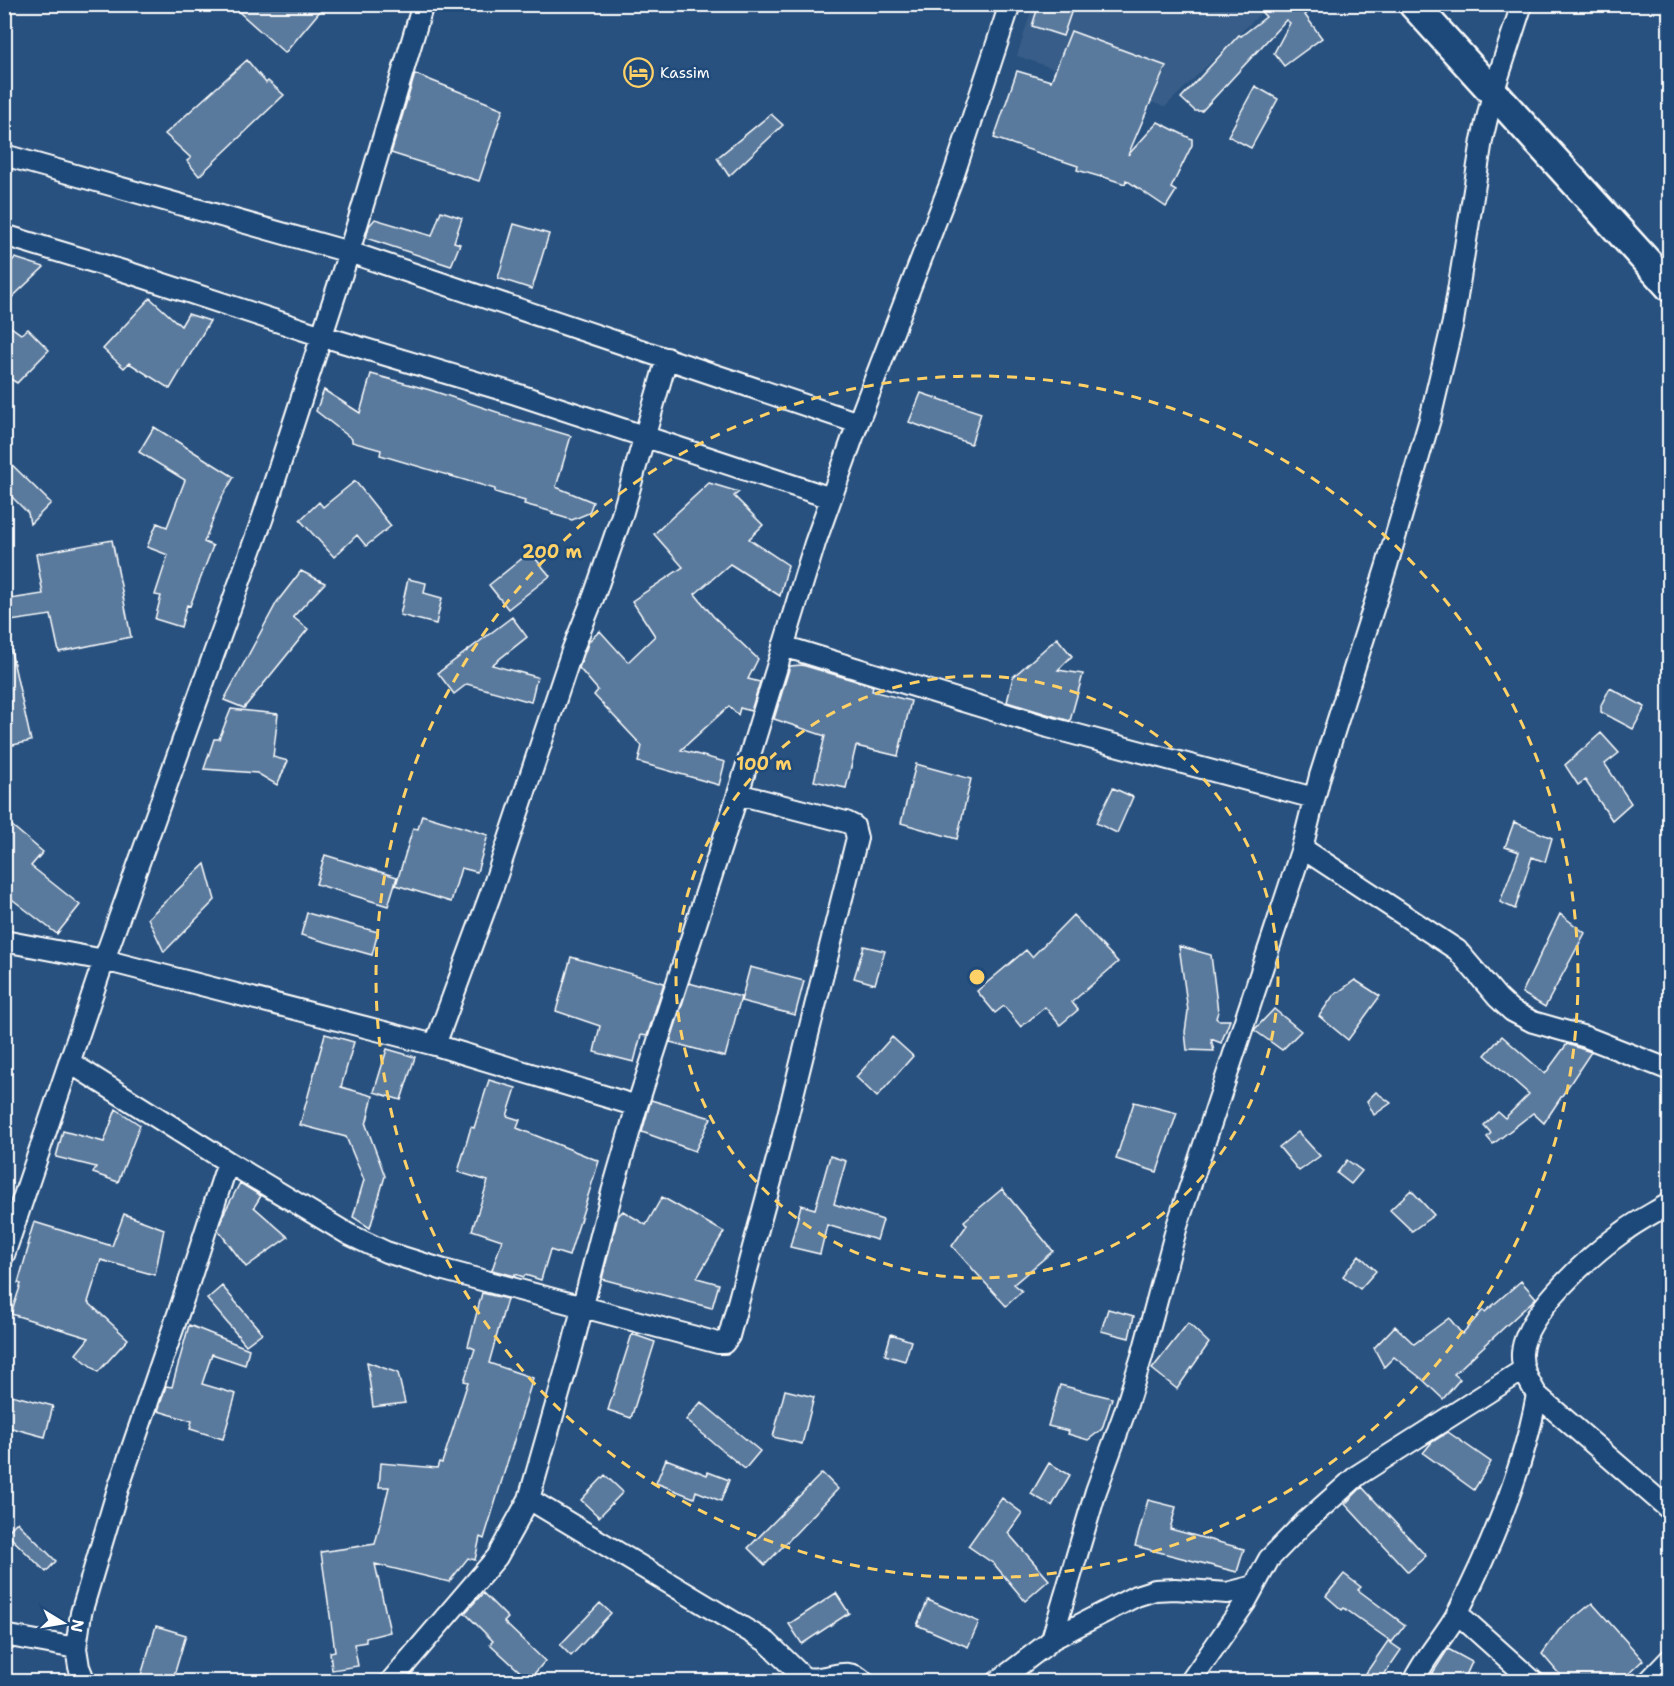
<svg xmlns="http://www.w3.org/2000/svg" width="1674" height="1686" font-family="'Shantell Sans',sans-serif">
<rect width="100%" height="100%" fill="#28517f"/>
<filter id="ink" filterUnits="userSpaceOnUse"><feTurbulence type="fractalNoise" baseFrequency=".0167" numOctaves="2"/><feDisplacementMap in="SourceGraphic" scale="12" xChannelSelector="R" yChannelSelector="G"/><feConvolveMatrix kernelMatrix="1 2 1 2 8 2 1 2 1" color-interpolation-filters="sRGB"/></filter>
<g filter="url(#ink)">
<path fill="#375d88" d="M1033 5H1269L1165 107 1017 56Z"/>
<path fill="#5a7a9d" stroke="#fff" stroke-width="1.5" d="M230 4H326L285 53Z
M1039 4H1074L1063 36 1032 26Z
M1254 4H1318L1305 15 1322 38 1284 66 1274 53 1290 23 1286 20 1202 111H1195L1181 98 1239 35 1241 36 1266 17Z
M1071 31 1166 66 1128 155 1158 122 1192 139V145L1171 188 1176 191 1166 207 1126 180 1125 184 1101 176V177L1077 170 1078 166 994 138 1017 71 1051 81Z
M247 60 266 83 268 81 284 95 199 176 187 161 191 158 165 134Z
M415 74 503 109 479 181 391 153Z
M1255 86 1278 99 1251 148 1228 136Z
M771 114 783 125 729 176 717 158Z
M441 211 462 218 454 242 460 244 451 266 366 238 369 226 375 219 432 236Z
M514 224 549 234 532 289 498 278Z
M15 258 44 267 4 305V268Z
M150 298 181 326 188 314 210 321 170 389 129 363 124 368 103 349Z
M4 322 21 334 28 329 49 350 17 383 4 375Z
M371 374 430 390 500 413V415L571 436 556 487 593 502 589 513 572 520 552 514 553 512 524 504 525 501 495 492V489L380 455 381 450 352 442V439L316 411 324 390 360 413Z
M921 393 981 413 971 444 909 422Z
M154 427 234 477 222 497 204 542 213 546 190 606 187 605 181 627 155 619 161 596 155 595 168 555 147 547 157 523 167 527 185 480 139 452Z
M4 457 51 503 30 524 28 513 4 489Z
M355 481 391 526 366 546 357 535 334 557 300 520 319 502 323 507Z
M709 483 739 492 734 496 763 525 749 539 788 565 780 596 730 564 695 594 713 616 758 659 748 679 760 682 751 711 740 708 738 715 729 706 681 750 725 762 719 785 638 762 642 746 594 695 598 690 579 668 589 641 600 631 628 662 655 636 632 601 683 567 654 534Z
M112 540 131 637 59 652 51 615 4 622V600L43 594 36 554Z
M530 552 550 576 508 609 489 585Z
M301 571 325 583 293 617 308 629 244 708 224 700 277 602Z
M408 579 426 583 424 593 442 598 436 624 400 615Z
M512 617 527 637 492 665 537 677 531 702 467 684 454 694 438 673Z
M1057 638 1072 656 1058 670 1083 674 1070 721 1007 702 1013 677Z
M11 651 31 741 4 747V652Z
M802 665 873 686 872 691 911 701 898 756 856 746 846 788 814 781 825 736 774 719 790 666Z
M1610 688 1645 707 1633 729 1601 712V705Z
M231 709 278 714 273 757 288 761 277 785 257 773 204 769 214 739H219Z
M1601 733 1619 753 1605 764 1631 803 1612 820 1585 780 1578 785 1565 765Z
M916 764 971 779 957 839 901 823Z
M1113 788 1133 797 1117 833 1096 823Z
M422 815 488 835 477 872 461 868 451 902 396 885 413 828 418 829Z
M4 819 43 852 31 866 80 905 57 934 4 893Z
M1514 822 1552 838 1545 862 1532 857 1515 909 1500 902 1519 852 1505 847Z
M325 855 397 877 388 906 316 884Z
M205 864 215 900 164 952 148 918Z
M307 913 378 932 372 955 301 935Z
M1560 914 1585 933 1545 1007 1522 993Z
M1073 915 1118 962 1072 1002 1078 1010 1060 1025 1045 1007 1021 1027 1004 1006 995 1013 977 991 1026 950 1032 957Z
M864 946 885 951 875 984 854 978Z
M1179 946 1211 955 1218 1012 1216 1018 1218 1020H1230L1221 1043 1211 1039 1214 1051 1187 1050 1185 1032 1188 1011Z
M571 957 664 983 647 1036 641 1035 634 1062 594 1052 600 1026 556 1011Z
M750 967 804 981 795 1015 741 1001Z
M1355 980 1380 996 1348 1040 1319 1016 1333 996Z
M689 983 741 997 725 1057 670 1042Z
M1274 1009 1301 1031 1282 1050 1254 1030Z
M325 1034 354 1042 341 1087 373 1096 366 1125 385 1176 370 1228 353 1217 364 1180 346 1137 300 1125Z
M1502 1036 1545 1074 1567 1044 1591 1052 1544 1123 1533 1113 1493 1144 1487 1137 1491 1133 1484 1125 1498 1112 1505 1118 1529 1094 1485 1055Z
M892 1037 913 1056 877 1097 856 1077Z
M387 1049 415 1057 401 1100 374 1092Z
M489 1080 516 1088 507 1116 520 1120 517 1128 599 1161 569 1256 550 1250 541 1280 525 1275 524 1277 515 1274V1276L492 1270 502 1240 472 1230 488 1181 458 1172 471 1127 474 1128Z
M1376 1092 1391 1103 1374 1115 1367 1101Z
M651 1100 711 1118 695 1151 642 1132Z
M1134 1102 1177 1113 1157 1172 1116 1159Z
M116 1109 140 1125 118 1182 93 1173 96 1167 56 1157 63 1131 104 1142Z
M1298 1132 1320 1156 1299 1171 1279 1147Z
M830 1156 846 1161 834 1204 883 1220 877 1240 827 1225 820 1254 790 1247 801 1205 815 1209Z
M1347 1160 1362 1171 1351 1184 1337 1173Z
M240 1183 261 1196 254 1207 288 1237 246 1267 218 1230 223 1215Z
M1002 1189 1053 1251 1014 1284 1022 1291 1006 1306 952 1246 967 1225 964 1221Z
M1411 1190 1434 1215 1412 1231 1390 1210Z
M662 1197 724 1232 697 1278 719 1284 712 1308 602 1279 618 1216 623 1211 646 1225Z
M124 1214 164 1229 155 1275 101 1260 88 1302 128 1339 98 1372 76 1354 89 1338 11 1314 21 1284 18 1283 29 1245H27L34 1222 112 1246Z
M1359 1255 1376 1271 1360 1289 1343 1276Z
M1521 1281 1536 1298 1454 1374 1460 1379 1443 1399 1422 1379 1394 1357 1384 1367 1374 1348 1395 1326 1414 1344 1449 1318 1462 1334 1483 1310 1485 1312Z
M222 1286 262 1333 246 1345 207 1299Z
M482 1293 507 1299 489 1363 533 1378 484 1539 480 1537 475 1560 468 1558 449 1582 375 1564 390 1632 366 1638V1642L354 1644 358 1666 332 1670 330 1652 335 1651 321 1552 375 1544 389 1487H379L381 1463 437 1468 439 1462 442 1463 468 1382 464 1381 475 1349 468 1346Z
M1108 1309 1134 1316 1129 1338 1101 1331Z
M1188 1323 1209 1343 1177 1389 1152 1369Z
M189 1325 249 1349 245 1365 212 1354 202 1384 236 1394 223 1439 190 1429 192 1421 158 1411 166 1386 172 1387Z
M632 1334 655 1342 631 1418 608 1410Z
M891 1334 911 1341 905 1361 885 1355Z
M367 1362 398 1373 405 1403 373 1407Z
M1060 1385 1112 1398 1102 1429 1088 1440 1068 1434 1069 1431 1048 1426Z
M785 1390 814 1397 802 1444 773 1437Z
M4 1393 53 1406 45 1437 4 1426Z
M701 1402 760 1451 745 1469 686 1420Z
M1448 1432 1491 1462 1474 1490 1423 1453 1432 1442Z
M666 1459 707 1475 708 1472 729 1480 721 1501 696 1491 694 1498 656 1483Z
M1049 1463 1070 1475 1052 1506 1031 1494Z
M822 1473 838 1489 765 1565 748 1548Z
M605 1475 623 1492 599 1517 581 1500Z
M1362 1487 1426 1556 1408 1572 1345 1504Z
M1002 1498 1022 1513 1008 1533 1049 1580 1025 1601 994 1564 968 1546Z
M1148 1500 1176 1507 1170 1529 1244 1549 1237 1572 1135 1546Z
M17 1522 56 1561 46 1572 6 1533Z
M1344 1574 1361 1587 1358 1590 1405 1625 1392 1642 1344 1608 1342 1610 1326 1596Z
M483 1593 508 1618 504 1622 545 1661 529 1680 490 1644 493 1641 465 1613Z
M836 1593 849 1613 802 1644 789 1624Z
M928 1600 979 1622 968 1647 917 1625Z
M600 1603 611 1613 571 1656 560 1645Z
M1592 1603 1643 1660 1620 1682H1566L1542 1654 1559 1630Z
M156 1626 186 1635 172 1682H139Z
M1388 1641 1401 1650 1379 1682 1366 1673Z
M1448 1649 1472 1662 1463 1682H1427Z"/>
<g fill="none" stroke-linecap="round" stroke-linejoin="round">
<defs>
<path id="minor" d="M4 155 349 252 858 423
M4 235 130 273 322 336 516 394 831 498
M783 646 1048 727 1314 798
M1302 848 1457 950 1498 998 1512 1011 1533 1022 1586 1037 1670 1070
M4 941 104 960 435 1045 492 890 572 651 594 596 622 515 667 358
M435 1045 637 1106
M69 1062 228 1162 348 1234 386 1252 444 1270 718 1343H724L729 1336 777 1159 857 838 854 826 846 822 738 794
M1670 1203C1654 1213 1637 1221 1623 1232 1592 1254 1524 1314 1522 1353 1521 1369 1529 1381 1537 1395L1670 1510
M4 1255 104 960 263 517 349 252 423 4
M529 1499 767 1642 804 1678C808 1678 813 1679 818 1678 835 1677 850 1667 864 1682
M1457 1613 1534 1682
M4 1635 76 1648
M1052 1639 1136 1596 1155 1590 1175 1589 1227 1593 1254 1586
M85 1682 79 1667 76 1648 81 1613 118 1489 188 1285 228 1162
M390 1682 497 1557 529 1499 571 1352 612 1192 637 1106 738 794 815 543 858 423 954 174 1010 4
M997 1682 1047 1644 1052 1639 1096 1491 1124 1414 1142 1356 1177 1226 1302 848 1320 776 1387 565 1430 419 1453 322 1482 140 1493 93 1522 4
M1190 1682 1245 1603 1269 1559 1304 1523 1358 1475 1523 1370
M1413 1682C1425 1656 1445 1636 1458 1612 1493 1543 1523 1471 1537 1395
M1648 1682 1670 1659"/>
<path id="secondary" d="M1413 4 1670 287"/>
</defs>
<use href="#minor" stroke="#fff" stroke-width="24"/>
<use href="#secondary" stroke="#fff" stroke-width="33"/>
<use href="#minor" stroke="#1f4a7a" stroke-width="20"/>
<use href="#secondary" stroke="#1f4a7a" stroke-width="28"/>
</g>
</g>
<g fill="none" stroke="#ffd166" stroke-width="3" stroke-dasharray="10 8">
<circle cx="977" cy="977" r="301"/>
<circle cx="977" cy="977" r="601"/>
</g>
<defs>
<symbol id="hotel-ring" viewBox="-11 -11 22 22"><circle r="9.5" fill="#1f4a7a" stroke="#ffd166" stroke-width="1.5"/><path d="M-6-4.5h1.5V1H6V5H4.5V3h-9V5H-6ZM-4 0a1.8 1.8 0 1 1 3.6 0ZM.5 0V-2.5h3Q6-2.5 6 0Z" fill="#ffd166"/></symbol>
</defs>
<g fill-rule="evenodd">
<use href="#hotel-ring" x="622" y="56" width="33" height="33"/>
</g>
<g text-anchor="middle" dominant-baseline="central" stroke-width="5" stroke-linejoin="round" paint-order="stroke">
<g font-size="15" fill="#fff" stroke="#1f4a7a" text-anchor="start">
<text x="660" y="73">Kassim</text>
</g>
</g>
<circle cx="977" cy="977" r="9" fill="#ffd166" stroke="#1f4a7a" stroke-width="3"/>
<g font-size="18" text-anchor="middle" font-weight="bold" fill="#ffd166" stroke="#1f4a7a" stroke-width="5" stroke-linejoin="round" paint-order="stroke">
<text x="552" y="558">200 m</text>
<text x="764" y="770">100 m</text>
</g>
<rect width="1674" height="1686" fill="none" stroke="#1f4a7a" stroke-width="24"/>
<rect x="12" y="12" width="1650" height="1662" fill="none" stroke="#fff" stroke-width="2" filter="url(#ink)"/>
<g transform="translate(63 1623) rotate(101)" stroke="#1f4a7a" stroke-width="4.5" paint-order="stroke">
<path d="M0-4.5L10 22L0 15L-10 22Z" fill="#ffffff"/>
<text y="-9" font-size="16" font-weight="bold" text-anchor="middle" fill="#ffffff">N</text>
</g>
</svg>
